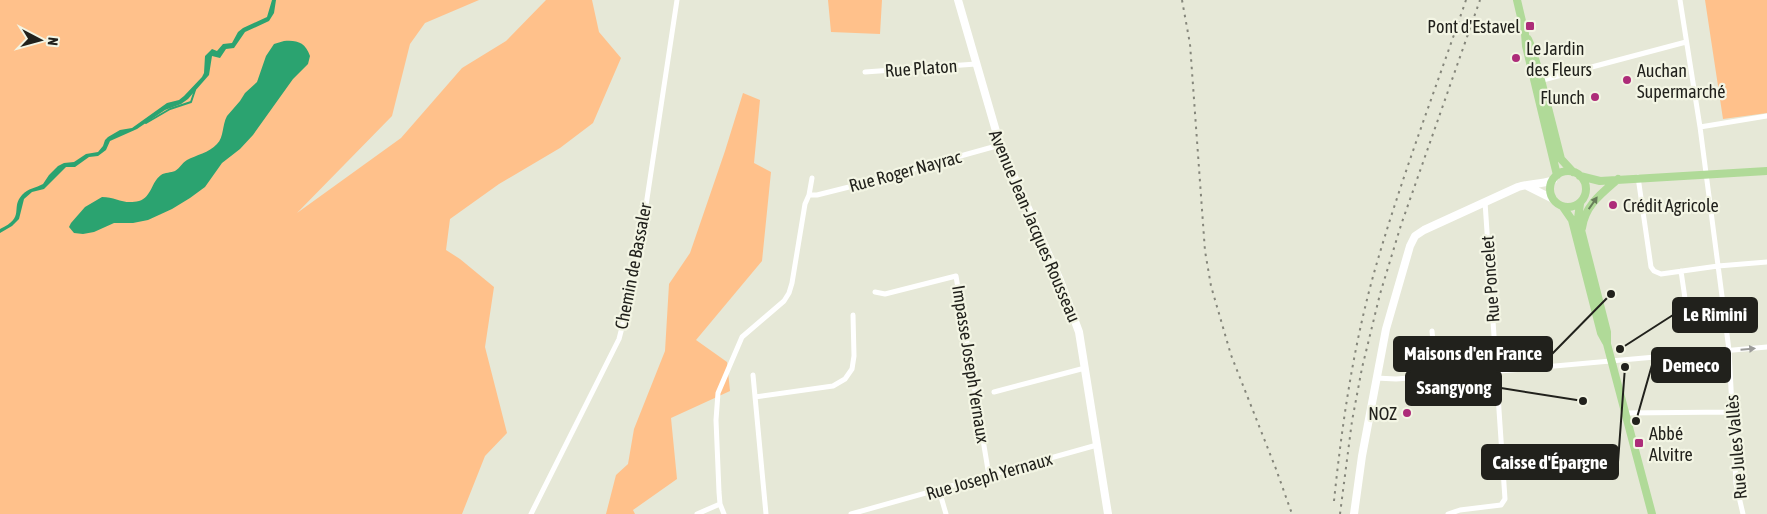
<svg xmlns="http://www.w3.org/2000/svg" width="1767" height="514" font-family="'Asap Condensed',sans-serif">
<rect width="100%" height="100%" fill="#e6e8d7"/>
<path fill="#ffc18b" d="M0 0H479L425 23 410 44 392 116 297 213 401 138 462 68 506 41 546 0H592L599 32 621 58 593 123 560 148 499 184 450 219 446 250 460 259 494 287 485 347 507 433 485 456 462 514H0Z
M828 0H882L880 34 831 32Z
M1705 0H1767V113L1723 119Z
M743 93 760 100 754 163 771 172 762 261 696 340 727 362 730 391 671 418 677 479 633 510 635 514H606L616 475 628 464 634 429 665 351 669 284 690 253 725 151Z"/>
<path fill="#2ba370" d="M272 0H276L274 13 269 21 245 32 234 48 226 49 220 58 212 56 209 75 188 99 181 104 165 110 137 129 110 141 106 150 98 156 89 157 75 167H66L44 189 32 192 24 199 19 219 12 226 0 233V229C26 217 10 208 22 195 28 188 36 188 43 184L49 175 58 166 64 163 74 162 86 154 98 152 103 146 105 140 108 137 120 130 132 128 167 103 179 100 184 96 202 77 204 73 205 56 212 49 217 51 223 44 232 43 238 32 243 28 267 17Z
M284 41C297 40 305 42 310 56L308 64 293 79 253 135 240 149 222 163 205 187 190 198 172 209 148 220 133 223H114L94 232 83 234 74 233 69 227 71 223 85 207 102 197C116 197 123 205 139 201 152 197 151 182 161 175 165 172 171 173 175 171 180 168 182 163 187 160 196 155 209 153 217 144 224 137 222 125 227 116L240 101 245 93 257 82 266 56 274 44Z"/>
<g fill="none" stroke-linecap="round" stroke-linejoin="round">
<path stroke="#2ba370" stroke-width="2" d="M146 123 170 109 191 102 195 90"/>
<path stroke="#fff" stroke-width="5" d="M1680 0 1700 127 1729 350 1736 484 1743 514
M865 72 976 64
M1539 81 1686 42
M1700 127 1767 116
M1638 177 1651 267 1654 271 1661 274 1718 266 1767 262
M809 195H817L849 187 1000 145
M1681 271 1689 326
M875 292 885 294 956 276 989 476
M1432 331 1436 376
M753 375 766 514
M1376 378 1396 379 1489 372 1767 347
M994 392 1085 368
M755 397 833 386 845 379 852 369 854 356 853 315
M1625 413 1732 412
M939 490 946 514
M531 514 619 339 626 312 642 232 677 0
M697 514 720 504
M724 514 720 504 719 492 716 420 718 393 742 337 784 301 789 293 792 283 805 204 809 195 812 178
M851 514 1097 445
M1448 514 1460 510 1501 505 1505 499 1485 202"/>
<path stroke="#fff" stroke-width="8" d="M958 0 1000 145 1059 278 1079 332 1108 514
M1527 186 1553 199
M1354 514 1362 456 1386 329 1410 246 1415 236 1424 230 1518 187C1530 183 1540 185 1553 180"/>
<path stroke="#b0da98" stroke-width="8" d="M1517 0 1525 34 1526 46 1557 175
M1528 39 1532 48 1539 72 1561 159 1573 172
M1550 189a18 18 0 1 1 36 0a18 18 0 1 1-36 0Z
M1580 176 1600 181 1767 171
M1580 204 1578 218 1607 332V344L1652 514
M1563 207 1572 220 1601 333 1606 342
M1582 228C1585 205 1602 193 1618 179"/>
<path stroke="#85867b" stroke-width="2" stroke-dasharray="2.5 5" stroke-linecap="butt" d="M1182 0 1190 44 1205 251 1211 286 1231 355 1276 469 1292 514
M1334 501C1342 424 1353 348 1374 273 1400 181 1435 91 1466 0
M1340 514 1352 421 1362 368 1380 294 1401 225 1480 0"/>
</g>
<defs><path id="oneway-solid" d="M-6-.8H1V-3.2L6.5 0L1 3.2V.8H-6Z" transform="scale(1.25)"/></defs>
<use fill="#687e5a" href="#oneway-solid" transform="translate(1593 203) rotate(-55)"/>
<use fill="#9b9b99" href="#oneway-solid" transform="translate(1748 349) rotate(-5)"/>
<g fill="#ad2c79" stroke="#f3f5e4" stroke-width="2">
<rect x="1525" y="21" width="10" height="10" rx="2.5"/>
<circle cx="1516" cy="58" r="5"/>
<circle cx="1627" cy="80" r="5"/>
<circle cx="1595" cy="97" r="5"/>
<circle cx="1613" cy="205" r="5"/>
<circle cx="1407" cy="413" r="5"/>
<rect x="1634" y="438" width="10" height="10" rx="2.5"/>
</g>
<g text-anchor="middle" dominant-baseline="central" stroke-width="4.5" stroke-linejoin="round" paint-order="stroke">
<g font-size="18" fill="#21211c" stroke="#f3f5e4" text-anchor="start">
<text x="1520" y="26" text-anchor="end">Pont d'Estavel</text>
<text x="1526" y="48">Le Jardin<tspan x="1526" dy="21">des Fleurs</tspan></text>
<text x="1637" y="70">Auchan<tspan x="1637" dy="21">Supermarché</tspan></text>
<text x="1585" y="97" text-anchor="end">Flunch</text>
<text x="1623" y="205">Crédit Agricole</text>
<text x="1397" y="413" text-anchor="end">NOZ</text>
<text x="1649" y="433">Abbé<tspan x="1649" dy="21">Alvitre</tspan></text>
</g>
<g font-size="18" fill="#21211c" stroke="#f3f5e4">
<text transform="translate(921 68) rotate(-4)">Rue Platon</text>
<text transform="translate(905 171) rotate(-15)">Rue Roger Nayrac</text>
<text transform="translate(1035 226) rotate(67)">Avenue Jean-Jacques Rousseau</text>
<text transform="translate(633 266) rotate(-79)">Chemin de Bassaler</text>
<text transform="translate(1490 279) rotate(-94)">Rue Poncelet</text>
<text transform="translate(971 364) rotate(81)">Impasse Joseph Yernaux</text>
<text transform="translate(1736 447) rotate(-95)">Rue Jules Vallès</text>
<text transform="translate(989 476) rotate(-16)">Rue Joseph Yernaux</text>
</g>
</g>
<path fill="none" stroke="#21211c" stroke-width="2" d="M1620 349L1673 315M1611 294L1552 354M1636 421L1652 365M1583 401L1501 388M1625 367L1618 462"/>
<g fill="#21211c" stroke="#f3f5e4" stroke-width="2">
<circle cx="1620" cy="349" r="5"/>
<circle cx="1611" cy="294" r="5"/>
<circle cx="1636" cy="421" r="5"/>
<circle cx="1583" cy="401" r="5"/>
<circle cx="1625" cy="367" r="5"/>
</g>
<g fill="#21211c" stroke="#21211c" stroke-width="2">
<rect x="1673" y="298" width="84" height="34" rx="5"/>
<rect x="1394" y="337" width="158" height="34" rx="5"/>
<rect x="1652" y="348" width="78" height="34" rx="5"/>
<rect x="1406" y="371" width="95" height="34" rx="5"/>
<rect x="1482" y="445" width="136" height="34" rx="5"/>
</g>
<g font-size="19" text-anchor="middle" font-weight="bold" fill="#fff">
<text x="1715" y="321">Le Rimini</text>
<text x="1473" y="360">Maisons d'en France</text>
<text x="1691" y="372">Demeco</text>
<text x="1454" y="394">Ssangyong</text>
<text x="1550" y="469">Caisse d'Épargne</text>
</g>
<g transform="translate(40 40) rotate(96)" stroke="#f3f5e4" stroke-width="4" paint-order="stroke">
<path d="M0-4L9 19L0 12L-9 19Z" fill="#21211c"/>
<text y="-8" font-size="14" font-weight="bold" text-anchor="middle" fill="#21211c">N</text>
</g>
</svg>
